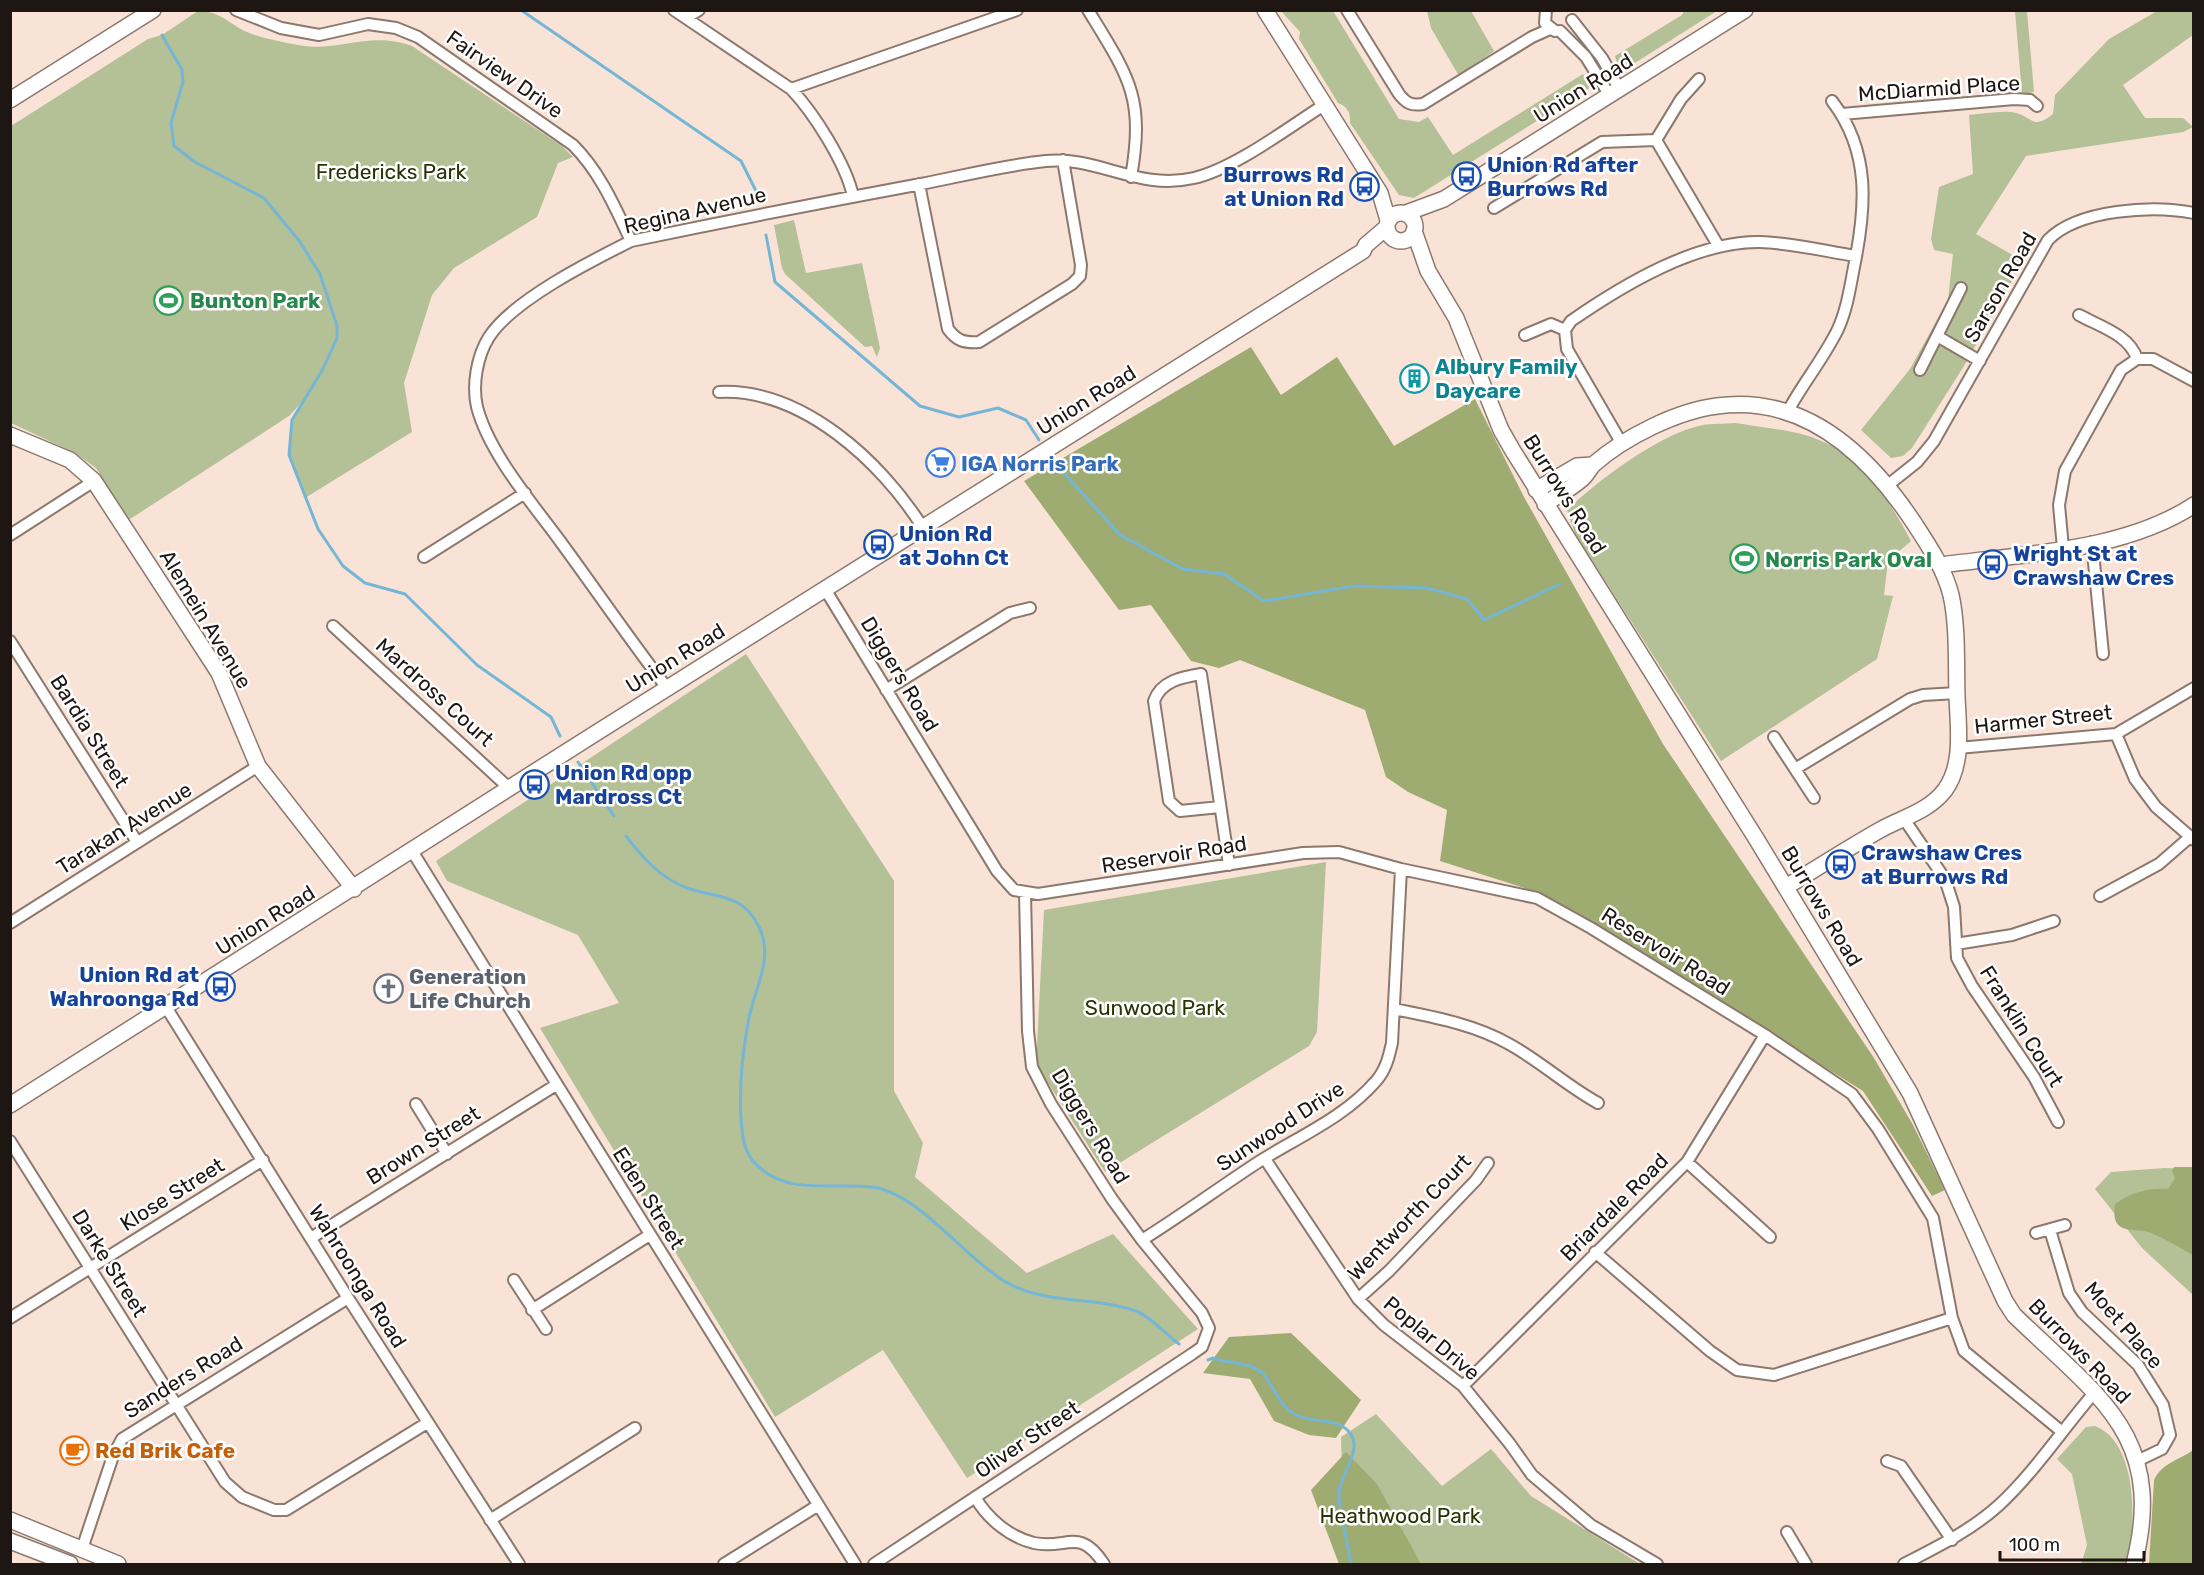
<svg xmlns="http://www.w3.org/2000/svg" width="2204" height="1575" font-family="Rubik,sans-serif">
<rect width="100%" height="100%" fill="#f9e3d7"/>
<path fill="#b4c095" d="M198 11C223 11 231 27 252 34 267 39 283 42 298 45 339 53 368 30 412 46L562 146 573 157 558 163 537 217 454 268 432 295 404 383 412 432 305 498 289 455 292 420 302 402 289 416 127 521 96 468 75 453 11 423V126L148 39 162 35Z
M1281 11H1333L1399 119 1419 122 1428 117 1453 155 1583 74 1591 87 1414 198 1399 195 1350 123C1351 113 1347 106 1338 103L1299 39 1300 32Z
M1427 11H1471L1494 51 1459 76 1431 28Z
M1684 11H1717L1619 73 1615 56 1682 15Z
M2015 11H2027L2034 92 2022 94Z
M2157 11H2193V35L2123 85 2145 118H2183L2193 127 2183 132 2026 156 1976 234 2023 261 1964 366 1912 448 1903 456 1891 458 1861 430 1910 369 1948 300 1953 254 1934 250 1931 239 1939 187 1973 174 1969 115C1982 114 1997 111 2011 112 2032 114 2031 132 2053 114L2055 95 2109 39Z
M794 220 806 273 862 263 880 348 877 357 872 346 865 347 785 274 782 268 774 225Z
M1736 423C1759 427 1783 429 1805 435 1858 450 1887 496 1911 541L1888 561 1884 595 1893 596 1877 659 1721 761 1575 534 1567 510C1596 482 1656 437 1695 427 1707 423 1723 424 1736 423Z
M746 654 894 881V1091L923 1143 915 1177 1027 1273 1113 1234 1198 1329 967 1478 883 1350 775 1417 540 1028 619 1003 578 935 447 881 436 861Z
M1326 862 1317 1032 1309 1046 1105 1172 1036 1064 1044 910Z
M2164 1168 2193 1169V1295L2142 1248 2095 1189 2111 1172Z
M1376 1414 1442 1486 1491 1449 1531 1496 1640 1564H1357L1342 1473 1341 1437Z
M2095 1426C2139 1443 2136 1527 2127 1564H2081L2087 1545 2072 1474 2057 1459 2086 1427Z"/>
<path fill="#9eac72" d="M1251 347 1281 395 1337 357 1394 446 1475 399 1524 497 1663 744 1874 1058 1913 1125 1945 1190 1932 1196 1863 1091 1583 916 1540 893 1440 861 1447 810 1408 792 1386 777 1365 710 1240 660 1219 668 1191 661 1151 605 1119 610 1024 481Z
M2174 1167H2193V1255C2180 1248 2166 1239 2151 1233 2134 1226 2110 1238 2115 1204 2132 1192 2148 1188 2168 1189L2175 1178 2172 1171Z
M1291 1333 1361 1400 1336 1438 1309 1435 1274 1421 1250 1379 1203 1373 1229 1337Z
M2193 1450V1564H2149L2154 1480C2163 1462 2178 1461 2193 1450Z
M1346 1452 1377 1484 1421 1564H1339L1311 1490Z"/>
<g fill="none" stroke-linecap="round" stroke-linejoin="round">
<path stroke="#75b6d6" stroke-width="3" d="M521 10 741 161 761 201
M162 35 182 70 183 82 171 123 174 146 195 162 264 198 300 242 320 274 337 326V338L323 369 292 420 289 455 318 529 343 566 365 583 405 594 477 665 551 717 560 736
M766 235 775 282 920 406 959 417 998 408 1026 420 1039 440
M1051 459 1120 535 1183 569 1224 574 1264 601 1354 586 1427 588 1467 599 1484 620 1560 584
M578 762 614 816
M626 836C643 858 660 878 687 888 716 898 743 893 759 927 775 960 753 990 748 1023 742 1056 739 1085 741 1118 742 1132 743 1149 753 1161 784 1197 831 1182 872 1187 917 1192 964 1257 1004 1281 1043 1305 1094 1296 1136 1311 1151 1317 1166 1334 1179 1344
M1208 1360 1213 1358C1228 1364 1252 1361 1264 1375 1273 1386 1280 1406 1294 1414 1308 1423 1329 1418 1342 1426 1370 1443 1341 1471 1339 1492 1338 1506 1349 1548 1351 1564"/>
<defs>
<path id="street" d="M236 10 281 28 319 35 368 24 396 28 418 37 573 145C600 172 615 207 631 241
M674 10 791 89C814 113 846 164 853 196
M1088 10C1129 77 1145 97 1131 177
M1347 10 1399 94C1406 103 1411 106 1423 104L1532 37 1550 29
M1546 10 1545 23 1555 31
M686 18 699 10
M1572 20 1602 58 1620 90
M1560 31 1586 57 1610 96
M791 89 1017 10
M1842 114 2014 99 2030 100 2037 106
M1656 140 1681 99 1699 79
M919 184 948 329C957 341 964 343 979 342L1072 284 1080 276 1081 265 1063 160
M1494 208 1602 142 1656 140 1719 247
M2079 315C2099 326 2130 335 2137 359
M1525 335 1551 324 1565 330
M1937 336 1980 361
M1920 370 1961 288
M719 392C802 388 882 462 923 528
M1788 411C1803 383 1824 358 1838 329 1847 309 1850 288 1854 267 1866 208 1871 152 1832 101
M1622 444 1567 349 1565 330 1571 321C1623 285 1696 241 1760 242 1792 243 1824 251 1856 256
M1888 485 1917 462 1934 441 2048 240C2078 209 2153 205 2194 213
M10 535 94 481
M2092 542 2103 654
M2063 548 2059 505 2065 471 2121 370 2137 359H2153L2194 381
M424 557 525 493
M825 589 997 871 1014 890 1038 894 1303 853 1339 852 1401 869 1537 898 1591 928 1765 1035 1852 1094 1878 1129 1933 1218 1952 1318 1964 1351 2061 1431
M333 626 509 788
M10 641 137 842
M667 688C630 640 596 590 560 541 532 503 489 453 477 407 472 385 477 356 489 337 513 300 591 261 631 241 727 221 824 202 921 184 962 176 1005 165 1046 161 1099 156 1138 191 1194 178 1234 169 1289 127 1324 105
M886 690 1010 613 1030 608
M2116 734 2135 779 2156 807 2194 840
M1774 737 1814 798
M1958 748 2116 734 2194 688
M1795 769 1910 699 1923 695 1957 693
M1220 807 1180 811 1169 801 1154 701C1161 681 1182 677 1201 674L1229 865
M1904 819 1945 879 1954 907 1957 958 1972 986 2034 1077 2058 1122
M412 851 855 1564
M2100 896 2159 864 2190 837
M10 923 258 766
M1956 944 2012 935 2054 921
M166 1007 348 1298 519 1564
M1394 1009C1433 1017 1474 1024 1509 1044 1540 1061 1567 1086 1598 1103
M416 1104 447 1154
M10 1141 225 1482 242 1497 274 1510H286L427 1423
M1265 1159 1358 1299 1384 1325 1463 1386 1510 1444 1532 1475 1591 1525 1657 1564
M1687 1162 1770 1237
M2050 1230 2069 1293 2082 1312 2138 1365 2163 1405 2170 1435 2162 1449 2137 1461
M2036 1233 2065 1225
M311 1238 556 1085
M1142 1240C1182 1215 1220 1187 1260 1161 1300 1136 1345 1117 1376 1081 1386 1070 1389 1056 1392 1043L1401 869
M1595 1252 1710 1351 1737 1370 1774 1375 1952 1318
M514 1280 546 1329
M1358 1299 1389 1271 1476 1180 1488 1163
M532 1310 648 1236
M10 1318 263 1160
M1463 1386 1687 1162 1765 1035
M1887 1461 1901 1466 1952 1540
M975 1497C987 1518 1009 1537 1034 1543 1067 1550 1079 1526 1104 1564
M490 1520 635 1428
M1787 1532 1806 1564
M82 1549 113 1456 122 1439 348 1298
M724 1564 817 1506
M874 1564 1192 1354 1202 1347 1209 1328 1202 1313 1142 1240 1112 1199 1051 1104 1032 1067 1028 1031 1025 893
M1904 1564C1937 1547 1970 1531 1998 1506 2034 1473 2062 1430 2094 1393"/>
<path id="secondary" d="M1265 10 1380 193 1388 220
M10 100 153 10
M1406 213 1444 199 1745 10
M1387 227a14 14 0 1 1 28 0a14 14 0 1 1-28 0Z
M1414 231 1428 271 1456 318 1501 430 1513 451 1757 840 1910 1093 2005 1301 2014 1315C2097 1396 2167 1435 2134 1564
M10 435 70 460 94 481 219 673 258 766 354 889
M1536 490 1577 466 1593 465
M1545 504C1557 496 1572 488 1583 478 1587 474 1590 468 1594 464 1625 437 1677 411 1717 406 1805 394 1869 455 1914 523 1929 546 1944 568 1951 595 1958 627 1956 664 1957 696 1958 726 1964 764 1945 790 1928 812 1903 817 1880 830 1848 848 1817 868 1786 887
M1941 565C2023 554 2124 551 2194 505
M10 1105 596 733 1363 251 1366 245 1387 227
M10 1520 118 1564
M10 1541 70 1564"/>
</defs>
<use href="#street" stroke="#8c786d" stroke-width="14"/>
<use href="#secondary" stroke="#8c786d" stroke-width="18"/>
<use href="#street" stroke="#fff" stroke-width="10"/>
<use href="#secondary" stroke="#fff" stroke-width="15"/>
</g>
<defs>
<symbol id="bus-ring" viewBox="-11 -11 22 22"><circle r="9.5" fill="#fff" stroke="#1a4fb4" stroke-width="1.5"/><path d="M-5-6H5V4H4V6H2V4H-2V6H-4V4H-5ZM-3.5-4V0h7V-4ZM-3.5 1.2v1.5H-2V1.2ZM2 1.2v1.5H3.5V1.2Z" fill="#1a4fb4"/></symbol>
<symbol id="stadium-ring" viewBox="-11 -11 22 22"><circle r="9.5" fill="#fff" stroke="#2e9e5b" stroke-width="1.5"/><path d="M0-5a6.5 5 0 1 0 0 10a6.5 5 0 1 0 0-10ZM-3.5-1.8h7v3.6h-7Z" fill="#2e9e5b"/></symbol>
<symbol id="building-ring" viewBox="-11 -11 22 22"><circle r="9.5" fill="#fff" stroke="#0f9aa8" stroke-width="1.5"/><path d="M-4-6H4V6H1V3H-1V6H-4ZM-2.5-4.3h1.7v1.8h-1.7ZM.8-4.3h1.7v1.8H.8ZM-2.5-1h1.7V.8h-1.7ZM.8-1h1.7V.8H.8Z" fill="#0f9aa8"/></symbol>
<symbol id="supermarket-ring" viewBox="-11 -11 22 22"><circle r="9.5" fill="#fff" stroke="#3f7fe0" stroke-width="1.5"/><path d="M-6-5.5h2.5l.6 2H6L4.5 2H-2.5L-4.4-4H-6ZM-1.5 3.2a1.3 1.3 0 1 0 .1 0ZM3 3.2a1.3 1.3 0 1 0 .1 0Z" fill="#3f7fe0"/></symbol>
<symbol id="church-ring" viewBox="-11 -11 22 22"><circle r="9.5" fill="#fff" stroke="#6b7280" stroke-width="1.5"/><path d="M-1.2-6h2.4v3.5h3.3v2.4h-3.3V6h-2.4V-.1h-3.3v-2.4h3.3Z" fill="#6b7280"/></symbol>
<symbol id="cafe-ring" viewBox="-11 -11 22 22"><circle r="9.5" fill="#fff" stroke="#e8710a" stroke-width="1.5"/><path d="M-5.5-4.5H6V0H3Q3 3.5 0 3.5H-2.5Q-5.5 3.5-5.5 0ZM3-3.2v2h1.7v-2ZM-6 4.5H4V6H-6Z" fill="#e8710a"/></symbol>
</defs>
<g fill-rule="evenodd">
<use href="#bus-ring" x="1450" y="160" width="33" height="33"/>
<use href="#bus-ring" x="1348" y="170" width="33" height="33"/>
<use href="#stadium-ring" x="152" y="284" width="33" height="33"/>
<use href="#building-ring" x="1398" y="362" width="33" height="33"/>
<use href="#supermarket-ring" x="924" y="446" width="33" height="33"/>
<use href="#bus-ring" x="862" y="528" width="33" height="33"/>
<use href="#stadium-ring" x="1728" y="542" width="33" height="33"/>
<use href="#bus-ring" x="1976" y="548" width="33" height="33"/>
<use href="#bus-ring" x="518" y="768" width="33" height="33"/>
<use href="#bus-ring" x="1824" y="848" width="33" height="33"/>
<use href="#bus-ring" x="204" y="970" width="33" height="33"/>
<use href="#church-ring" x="372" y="972" width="33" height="33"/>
<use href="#cafe-ring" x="58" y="1434" width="33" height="33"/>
</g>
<g text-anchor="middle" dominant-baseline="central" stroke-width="5" stroke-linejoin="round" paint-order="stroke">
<g font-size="21" fill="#1e1612" stroke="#fff">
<text transform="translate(505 74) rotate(35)">Fairview Drive</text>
<text transform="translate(1583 88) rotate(-32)">Union Road</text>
<text transform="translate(1939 88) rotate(-4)">McDiarmid Place</text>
<text transform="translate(695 210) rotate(-13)">Regina Avenue</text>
<text transform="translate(2000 287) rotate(-60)">Sarson Road</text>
<text transform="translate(1086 400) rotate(-32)">Union Road</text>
<text transform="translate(1565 494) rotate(58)">Burrows Road</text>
<text transform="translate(206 619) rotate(59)">Alemein Avenue</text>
<text transform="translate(675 658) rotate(-32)">Union Road</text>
<text transform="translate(900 674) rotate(59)">Diggers Road</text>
<text transform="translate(435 692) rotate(42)">Mardross Court</text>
<text transform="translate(2043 719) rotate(-6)">Harmer Street</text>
<text transform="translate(90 731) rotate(58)">Bardia Street</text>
<text transform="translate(124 828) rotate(-32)">Tarakan Avenue</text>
<text transform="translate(1174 854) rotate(-9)">Reservoir Road</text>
<text transform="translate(1822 906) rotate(59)">Burrows Road</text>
<text transform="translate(265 920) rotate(-32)">Union Road</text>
<text transform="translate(1666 951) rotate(32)">Reservoir Road</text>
<text transform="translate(2022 1026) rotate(58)">Franklin Court</text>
<text transform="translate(1091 1126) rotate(59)">Diggers Road</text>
<text transform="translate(1280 1126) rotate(-33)">Sunwood Drive</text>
<text transform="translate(423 1145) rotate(-32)">Brown Street</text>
<text transform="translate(172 1194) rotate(-32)">Klose Street</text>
<text transform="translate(649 1198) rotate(58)">Eden Street</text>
<text transform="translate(1614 1207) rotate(-45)">Briardale Road</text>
<text transform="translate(1409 1217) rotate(-46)">Wentworth Court</text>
<text transform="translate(110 1263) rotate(58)">Darke Street</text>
<text transform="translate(358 1276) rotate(58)">Wahroonga Road</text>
<text transform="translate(2124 1325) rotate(49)">Moet Place</text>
<text transform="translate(1432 1338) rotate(40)">Poplar Drive</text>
<text transform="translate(2080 1351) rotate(46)">Burrows Road</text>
<text transform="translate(183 1377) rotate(-32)">Sanders Road</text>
<text transform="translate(1027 1439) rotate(-34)">Oliver Street</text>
</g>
<g font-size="21" font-weight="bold" fill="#164399" stroke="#fff" text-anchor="start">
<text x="1487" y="164">Union Rd after<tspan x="1487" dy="24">Burrows Rd</tspan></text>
<text x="1344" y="174" text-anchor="end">Burrows Rd<tspan x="1344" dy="24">at Union Rd</tspan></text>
<text x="899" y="533">Union Rd<tspan x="899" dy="24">at John Ct</tspan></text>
<text x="2013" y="553">Wright St at<tspan x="2013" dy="24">Crawshaw Cres</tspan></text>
<text x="555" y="772">Union Rd opp<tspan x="555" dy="24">Mardross Ct</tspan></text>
<text x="1861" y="852">Crawshaw Cres<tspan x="1861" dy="24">at Burrows Rd</tspan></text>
<text x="199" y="974" text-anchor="end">Union Rd at<tspan x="199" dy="24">Wahroonga Rd</tspan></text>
</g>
<g font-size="21" fill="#2b3305" stroke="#fff">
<text x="391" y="171">Fredericks Park</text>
<text x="1155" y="1007">Sunwood Park</text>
<text x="1400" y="1515">Heathwood Park</text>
</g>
<g font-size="21" font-weight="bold" fill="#27864d" stroke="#fff" text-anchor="start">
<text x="190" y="300">Bunton Park</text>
<text x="1765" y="559">Norris Park Oval</text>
</g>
<g font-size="21" font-weight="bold" fill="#0d838f" stroke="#fff" text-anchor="start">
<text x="1435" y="366">Albury Family<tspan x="1435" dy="24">Daycare</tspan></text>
</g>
<g font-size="21" font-weight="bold" fill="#366cbe" stroke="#fff" text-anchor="start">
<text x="961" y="463">IGA Norris Park</text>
</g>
<g font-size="21" font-weight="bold" fill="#5b616d" stroke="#fff" text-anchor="start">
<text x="409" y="976">Generation<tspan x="409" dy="24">Life Church</tspan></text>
</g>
<g font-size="21" font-weight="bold" fill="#c56008" stroke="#fff" text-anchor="start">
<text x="95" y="1450">Red Brik Cafe</text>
</g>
</g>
<rect width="2204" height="1575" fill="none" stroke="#1e1612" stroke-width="24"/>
<path d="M2000 1551v9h144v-9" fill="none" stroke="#1e1612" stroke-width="3"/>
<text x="2009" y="1551" font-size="18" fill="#1e1612" stroke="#ffffff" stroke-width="4.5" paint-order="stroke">100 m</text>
</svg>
